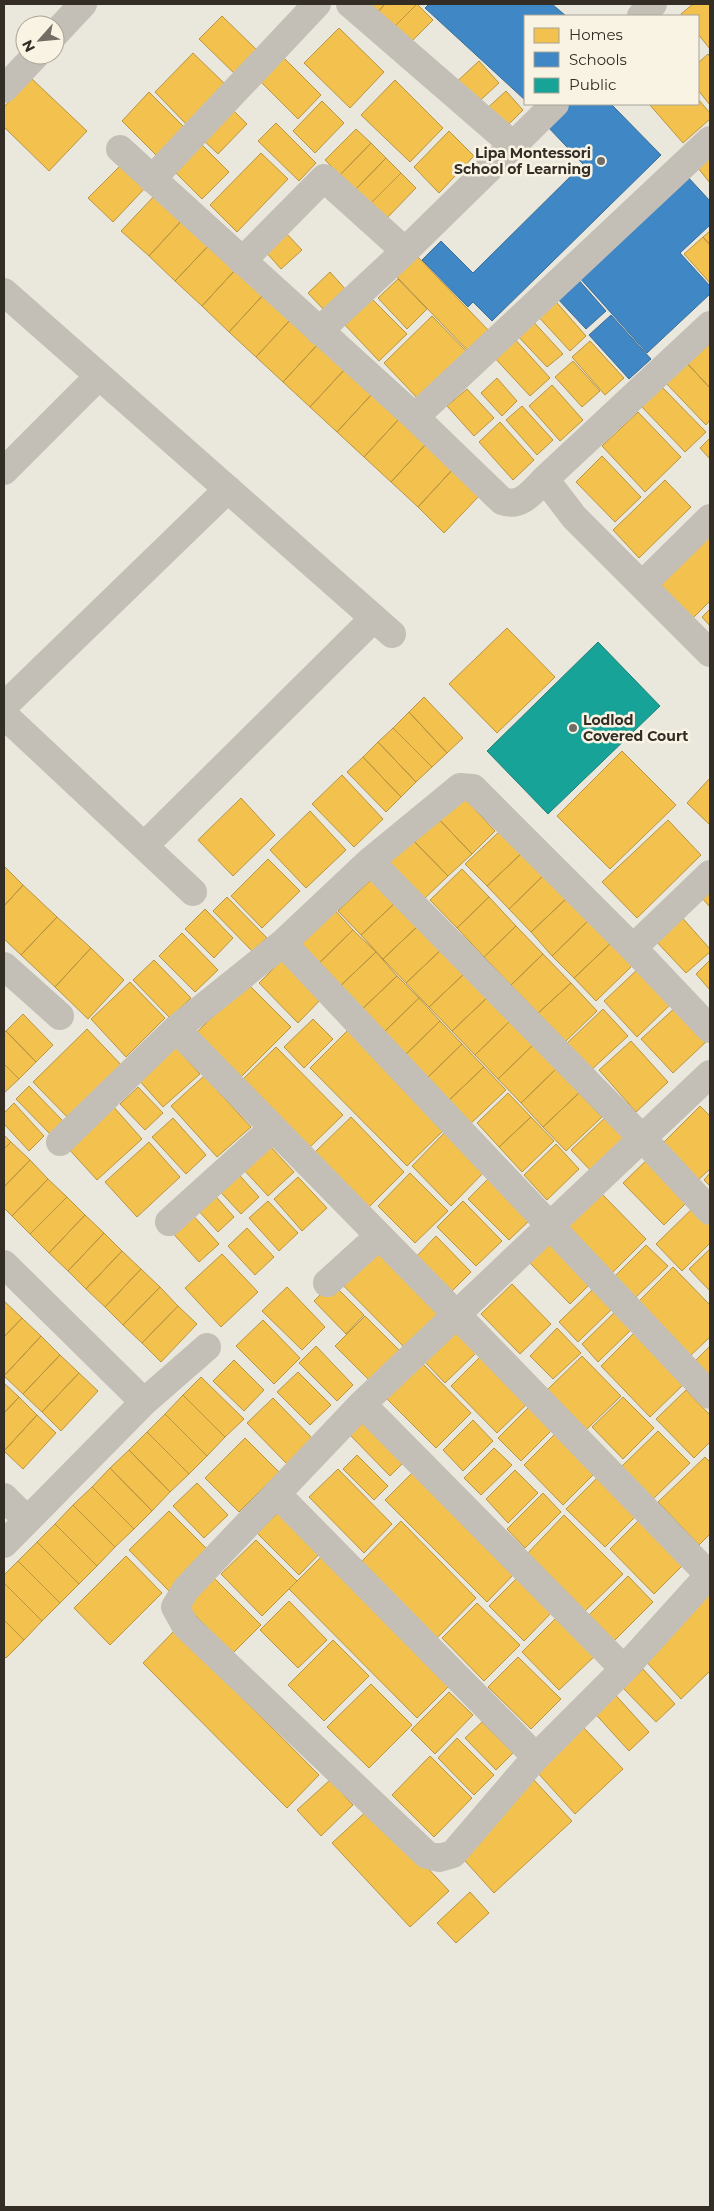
<svg xmlns="http://www.w3.org/2000/svg" width="714" height="2211" font-family="Montserrat,sans-serif">
<rect width="100%" height="100%" fill="#eae7dd"/>
<path fill="#f2c14e" stroke="#b99542" d="M360 4H385L373 17Z
M385 4H417L389 32 373 17Z
M417 4 433 20 405 48 389 32Z
M693 4H710V49L698 34V16H682L681 14Z
M222 16 262 55 240 79 199 39Z
M339 28 384 72 350 108 304 63Z
M278 52 321 95 298 119 255 76Z
M193 53 227 86 188 126 155 92Z
M708 54 710 57V105L698 90V63Z
M479 61 499 83 472 108 452 86Z
M31 78 87 131 49 171 4 127V107Z
M395 80 443 128 410 162 361 115Z
M506 91 523 110 500 133 482 113Z
M149 92 187 130 159 158 122 121Z
M698 99 710 113V119L683 143 649 104H698Z
M322 101 344 123 315 153 293 131Z
M229 106 247 124 218 154 200 137Z
M276 123 316 163 299 181 258 141Z
M356 129 371 143 340 175 325 160Z
M449 131 474 156 439 193 414 167Z
M195 138 229 172 202 199 168 165Z
M371 143 386 158 355 190 340 175Z
M261 153 288 179 237 232 210 205Z
M710 157V183L698 168Z
M386 158 401 173 370 204 355 190Z
M122 164 146 187 113 222 88 198Z
M401 173 416 188 386 219 370 204Z
M157 193 184 218 149 256 121 231Z
M184 218 211 243 175 281 149 256Z
M710 231V245L703 237Z
M285 232 302 250 281 269 265 251Z
M703 237 710 245V283L684 254Z
M211 243 237 268 202 306 175 281Z
M417 256 489 331 468 351 396 276Z
M237 268 265 293 229 332 202 306Z
M330 272 347 291 325 311 308 293Z
M398 279 427 309 407 329 378 298Z
M265 293 292 318 256 357 229 332Z
M551 296 586 336 570 351 534 312Z
M372 299 407 334 379 361 345 325Z
M432 316 469 354 420 401 384 363Z
M292 318 319 343 283 382 256 357Z
M530 318 563 354 547 367 514 332Z
M512 336 550 378 530 396 492 355Z
M704 340 710 347V388L684 360Z
M590 341 624 378 605 395 572 357Z
M319 343 345 369 310 407 283 382Z
M684 360 710 388V420L706 425 663 380Z
M573 361 600 391 582 407 555 377Z
M345 369 372 394 337 432 310 407Z
M497 378 517 401 502 416 481 393Z
M552 385 583 420 560 441 529 406Z
M661 386 706 432 685 452 641 406Z
M467 389 494 418 474 436 447 406Z
M372 394 399 419 364 457 337 432Z
M522 406 553 440 537 455 506 420Z
M638 412 681 457 645 492 602 446Z
M399 419 426 444 391 482 364 457Z
M500 422 534 460 513 480 479 442Z
M710 438V459L700 448Z
M426 444 453 469 418 507 391 482Z
M602 456 641 497 615 522 576 482Z
M453 469 480 495 444 533 418 507Z
M665 480 691 507 639 558 613 530Z
M710 528V601L692 619 655 581Z
M710 609V626L702 617Z
M507 628 555 677 497 733 449 684Z
M424 697 463 738 447 753 409 712Z
M409 712 447 753 432 767 393 728Z
M393 728 432 767 416 782 378 742Z
M378 742 416 782 401 797 363 757Z
M622 751 676 805 610 869 557 816Z
M363 757 401 797 386 812 347 772Z
M342 775 383 819 354 847 312 804Z
M710 778V825L687 803Z
M457 790 495 831 472 854 433 813Z
M241 798 275 835 233 876 198 840Z
M310 811 346 850 306 888 270 850Z
M433 813 472 854 448 876 409 836Z
M668 820 701 855 637 918 602 882Z
M502 829 523 852 487 886 465 864Z
M409 836 448 876 424 899 385 859Z
M523 852 545 874 509 909 487 886Z
M268 859 300 891 262 928 231 896Z
M4 866 23 885 4 906Z
M462 869 489 897 457 928 430 900Z
M545 874 567 898 531 932 509 909Z
M374 877 397 901 361 935 338 911Z
M23 885 57 917 21 955 4 939V906Z
M710 888V907L701 897Z
M227 897 267 938 252 951 213 911Z
M489 897 516 926 484 957 457 928Z
M567 898 589 920 552 956 531 932Z
M397 901 419 925 383 959 361 935Z
M332 907 353 930 315 967 293 944Z
M205 909 233 938 214 958 185 929Z
M679 914 710 949V952L686 973 653 938Z
M57 917 91 948 55 987 21 955Z
M589 920 611 943 574 978 552 956Z
M419 925 442 949 406 983 383 959Z
M516 926 543 954 511 985 484 957Z
M353 930 376 952 337 989 315 967Z
M182 933 218 970 195 992 159 956Z
M611 943 632 966 596 1001 574 978Z
M91 948 124 980 88 1019 55 987Z
M442 949 465 973 429 1007 406 983Z
M376 952 397 976 359 1012 337 989Z
M543 954 571 983 538 1013 511 985Z
M286 956 325 995 298 1023 259 983Z
M154 960 191 998 170 1018 133 980Z
M710 960V990L696 974Z
M640 967 673 1002 637 1037 604 1001Z
M465 973 488 997 452 1031 429 1007Z
M397 976 419 998 381 1035 359 1012Z
M130 982 165 1018 126 1057 91 1019Z
M247 983 291 1027 240 1078 196 1033Z
M571 983 597 1011 565 1042 538 1013Z
M488 997 510 1021 475 1055 452 1031Z
M419 998 440 1021 402 1058 381 1035Z
M678 1005 709 1039 673 1073 641 1039Z
M603 1009 628 1036 589 1072 565 1045Z
M23 1014 53 1045 36 1062 6 1031Z
M313 1019 333 1039 304 1068 284 1047Z
M440 1021 462 1044 424 1081 402 1058Z
M510 1021 533 1045 498 1079 475 1055Z
M350 1028 448 1126 407 1166 310 1068Z
M87 1029 126 1070 72 1122 33 1082Z
M6 1031 36 1062 19 1079 4 1064V1033Z
M631 1041 668 1082 636 1112 599 1070Z
M173 1044 200 1074 163 1107 137 1078Z
M462 1044 484 1067 445 1104 424 1081Z
M533 1045 556 1069 521 1103 498 1079Z
M276 1047 343 1115 310 1147 243 1079Z
M4 1064 19 1079 4 1093Z
M484 1067 506 1090 467 1127 445 1104Z
M556 1069 579 1093 543 1127 521 1103Z
M204 1076 251 1127 217 1157 171 1106Z
M29 1086 63 1121 50 1134 16 1099Z
M138 1087 163 1113 145 1130 120 1104Z
M508 1093 531 1117 499 1147 477 1123Z
M579 1093 602 1117 566 1151 543 1127Z
M14 1103 44 1136 29 1151 4 1124V1113Z
M112 1105 142 1139 97 1180 67 1147Z
M700 1106 710 1116V1169L697 1181 662 1144Z
M609 1114 631 1137 593 1173 571 1150Z
M351 1117 404 1172 369 1207 315 1152Z
M531 1117 554 1141 522 1172 499 1147Z
M173 1118 206 1155 186 1174 152 1137Z
M449 1128 488 1168 451 1206 412 1166Z
M258 1133 294 1172 268 1196 232 1157Z
M4 1135 11 1142 4 1149Z
M11 1142 30 1160 4 1187V1149Z
M149 1142 180 1177 137 1217 105 1182Z
M556 1144 579 1169 547 1200 524 1175Z
M653 1154 694 1195 664 1225 623 1183Z
M30 1160 48 1179 12 1216 4 1208V1187Z
M233 1168 259 1197 241 1214 214 1185Z
M410 1173 448 1211 415 1243 378 1206Z
M710 1173V1186L704 1180Z
M491 1176 532 1218 509 1240 468 1199Z
M298 1177 327 1208 302 1231 274 1199Z
M48 1179 67 1197 30 1234 12 1216Z
M203 1182 234 1217 218 1232 186 1197Z
M600 1192 646 1239 611 1274 565 1226Z
M67 1197 85 1215 49 1253 30 1234Z
M180 1201 219 1244 199 1262 160 1219Z
M268 1201 298 1233 279 1251 249 1218Z
M463 1201 502 1241 476 1266 437 1227Z
M697 1204 710 1218V1243L682 1271 656 1244Z
M85 1215 104 1233 68 1271 49 1253Z
M247 1228 274 1257 255 1275 228 1246Z
M104 1233 122 1251 86 1289 68 1271Z
M363 1233 446 1318 411 1354 327 1269Z
M436 1236 471 1272 448 1295 413 1260Z
M552 1239 593 1281 570 1304 529 1262Z
M646 1245 668 1266 634 1299 613 1278Z
M710 1249V1291L689 1269Z
M122 1251 141 1269 105 1307 86 1289Z
M222 1254 258 1292 221 1327 185 1288Z
M673 1267 710 1305V1337L690 1356 638 1302Z
M141 1269 160 1287 123 1325 105 1307Z
M332 1283 364 1315 346 1334 314 1301Z
M512 1284 551 1324 520 1354 481 1314Z
M160 1287 178 1306 142 1343 123 1325Z
M287 1287 325 1327 302 1350 262 1311Z
M592 1290 612 1309 578 1342 559 1322Z
M4 1301 22 1318 4 1337Z
M178 1306 197 1324 161 1362 142 1343Z
M617 1310 634 1327 598 1362 582 1344Z
M365 1316 406 1357 376 1387 335 1346Z
M22 1318 41 1336 4 1376V1337Z
M263 1320 300 1358 274 1384 236 1346Z
M454 1327 478 1351 445 1383 422 1359Z
M557 1328 581 1353 553 1379 530 1356Z
M634 1333 684 1384 650 1417 601 1366Z
M41 1336 60 1355 23 1394 4 1376Z
M316 1346 353 1385 337 1401 299 1363Z
M710 1346V1377L695 1361Z
M60 1355 79 1373 42 1412 23 1394Z
M482 1355 529 1402 497 1433 451 1386Z
M582 1356 621 1396 586 1430 547 1390Z
M234 1360 264 1390 244 1411 213 1381Z
M420 1361 471 1413 436 1448 385 1397Z
M298 1372 331 1405 310 1425 277 1392Z
M79 1373 98 1391 61 1431 42 1412Z
M201 1377 244 1419 225 1437 183 1395Z
M4 1383 19 1397 4 1413Z
M686 1390 710 1415V1442L694 1458 656 1419Z
M183 1395 225 1437 207 1456 165 1414Z
M19 1397 37 1415 4 1451V1413Z
M623 1397 654 1428 623 1459 592 1427Z
M273 1398 314 1440 288 1465 247 1423Z
M531 1405 554 1428 521 1461 498 1438Z
M165 1414 207 1456 189 1474 147 1432Z
M37 1415 56 1433 23 1469 4 1451Z
M370 1416 410 1456 390 1476 350 1435Z
M473 1420 493 1441 463 1471 443 1450Z
M658 1431 690 1463 653 1499 621 1467Z
M147 1432 189 1474 170 1492 129 1450Z
M555 1434 594 1474 563 1505 524 1465Z
M245 1438 279 1472 239 1512 205 1478Z
M494 1448 512 1465 481 1495 464 1478Z
M129 1450 170 1492 152 1511 110 1468Z
M357 1455 388 1486 374 1500 343 1469Z
M705 1457 710 1462V1534L699 1545 658 1502Z
M418 1467 519 1569 487 1602 385 1500Z
M110 1468 152 1511 134 1529 92 1487Z
M338 1469 392 1524 364 1553 309 1497Z
M515 1470 538 1493 508 1523 486 1499Z
M602 1473 641 1511 605 1547 566 1509Z
M197 1483 228 1515 204 1538 173 1506Z
M92 1487 134 1529 115 1547 73 1505Z
M543 1493 561 1512 525 1548 507 1529Z
M73 1505 115 1547 97 1566 55 1524Z
M283 1508 324 1549 299 1575 257 1533Z
M169 1511 209 1551 169 1591 129 1550Z
M564 1515 623 1574 583 1613 526 1555Z
M642 1517 686 1562 654 1594 610 1549Z
M401 1521 476 1598 436 1639 361 1562Z
M55 1524 97 1566 79 1584 37 1542Z
M256 1540 297 1581 262 1616 221 1574Z
M37 1542 79 1584 60 1603 18 1561Z
M326 1552 454 1681 417 1718 289 1589Z
M126 1556 162 1593 110 1645 74 1608Z
M18 1561 60 1603 42 1621 4 1583V1575Z
M521 1574 555 1609 524 1641 489 1606Z
M628 1576 653 1602 614 1641 589 1615Z
M214 1578 261 1625 233 1653 186 1606Z
M4 1583 42 1621 24 1640 4 1620Z
M710 1592V1671L681 1699 642 1657Z
M289 1601 327 1640 298 1668 260 1630Z
M477 1603 520 1645 484 1681 442 1638Z
M559 1615 597 1654 559 1690 522 1652Z
M4 1620 24 1640 6 1658 4 1656Z
M175 1630 319 1775 287 1808 143 1663Z
M333 1640 369 1676 324 1721 288 1685Z
M518 1657 561 1699 531 1729 488 1687Z
M643 1669 675 1704 656 1722 623 1688Z
M371 1684 412 1725 369 1768 327 1727Z
M610 1689 649 1732 629 1751 590 1708Z
M449 1692 473 1715 435 1754 411 1730Z
M482 1722 513 1753 496 1770 465 1738Z
M584 1728 623 1769 575 1814 537 1772Z
M457 1738 494 1775 474 1795 438 1758Z
M430 1756 472 1798 434 1837 392 1795Z
M330 1780 353 1805 321 1836 297 1810Z
M534 1780 572 1821 494 1893 457 1852Z
M371 1807 449 1891 410 1927 332 1843Z
M470 1892 489 1913 456 1943 437 1923Z"/>
<path fill="#3f88c5" stroke="#3b6d95" d="M429 4H552L566 16H525V100L425 8Z
M570 104H611L661 155 492 321 473 302 468 307 422 260 441 241 473 273 583 164 547 126Z
M687 176 710 201V225L680 253 710 286V294L647 353 578 276Z
M577 278 606 311 586 329 556 297Z
M611 315 651 359 629 379 589 335Z"/>
<path fill="#17a398" stroke="#1f8076" d="M598 642 660 706 548 814 487 751Z"/>
<g fill="none" stroke-linecap="round" stroke-linejoin="round">
<path stroke="#c3bfb7" stroke-width="28" d="M350 4 514 146
M641 16 653 4
M55 34 83 4
M4 89 36 55
M120 149 415 417 502 501C521 508 532 492 545 479
M152 179 317 4
M242 261 324 178 405 251
M4 292 392 634
M710 325 545 479 574 517 710 653
M319 331 405 251 555 104
M415 417 710 140
M4 471 99 376
M642 585 710 518
M4 706 228 489
M4 715 193 892
M144 846 374 618
M370 861 643 1139 710 1211
M283 943 710 1395
M633 948 710 874
M4 966 60 1016
M176 1029 456 1314 709 1575
M710 1074 362 1404 186 1589 175 1607 185 1625 427 1855 439 1858 453 1854 536 1757 624 1669 710 1574
M60 1142 176 1029 283 943 370 861 460 787 473 788 633 948 710 1029
M169 1222 273 1128
M4 1264 144 1402
M327 1283 379 1236
M362 1404 624 1669
M277 1494 536 1757
M4 1497 27 1520
M4 1544 144 1402 207 1347"/>
</g>
<g fill="#736e65" stroke="#f8f3e3" stroke-width="2">
<circle cx="601" cy="161" r="5"/>
<circle cx="573" cy="728" r="5"/>
</g>
<g text-anchor="middle" dominant-baseline="central" stroke-width="5" stroke-linejoin="round" paint-order="stroke">
<g font-size="14" font-weight="bold" fill="#332d25" stroke="#f8f3e3" text-anchor="end">
<text x="591" y="153">Lipa Montessori<tspan x="591" dy="16">School of Learning</tspan></text>
<text x="583" y="720" text-anchor="start">Lodlod<tspan x="583" dy="16">Covered Court</tspan></text>
</g>
</g>
<rect width="714" height="2211" fill="none" stroke="#332d25" stroke-width="10"/>
<rect x="524" y="15" width="175" height="90" fill="#f8f3e3" stroke="#a9a497"/>
<rect x="534" y="28" width="25" height="15" fill="#f2c14e" stroke="#a9a497"/>
<text x="569" y="40" font-size="15" fill="#332d25">Homes</text>
<rect x="534" y="52" width="25" height="15" fill="#3f88c5" stroke="#a9a497"/>
<text x="569" y="65" font-size="15" fill="#332d25">Schools</text>
<rect x="534" y="78" width="25" height="15" fill="#17a398" stroke="#a9a497"/>
<text x="569" y="90" font-size="15" fill="#332d25">Public</text>
<g transform="translate(40 40) rotate(243)"><circle r="24" fill="#f8f3e3" stroke="#a9a497"/>
<path d="M0-4L9 19L0 12L-9 19Z" fill="#736e65"/>
<text y="-8" font-size="14" font-weight="bold" text-anchor="middle" fill="#332d25">N</text>
</g>
</svg>
